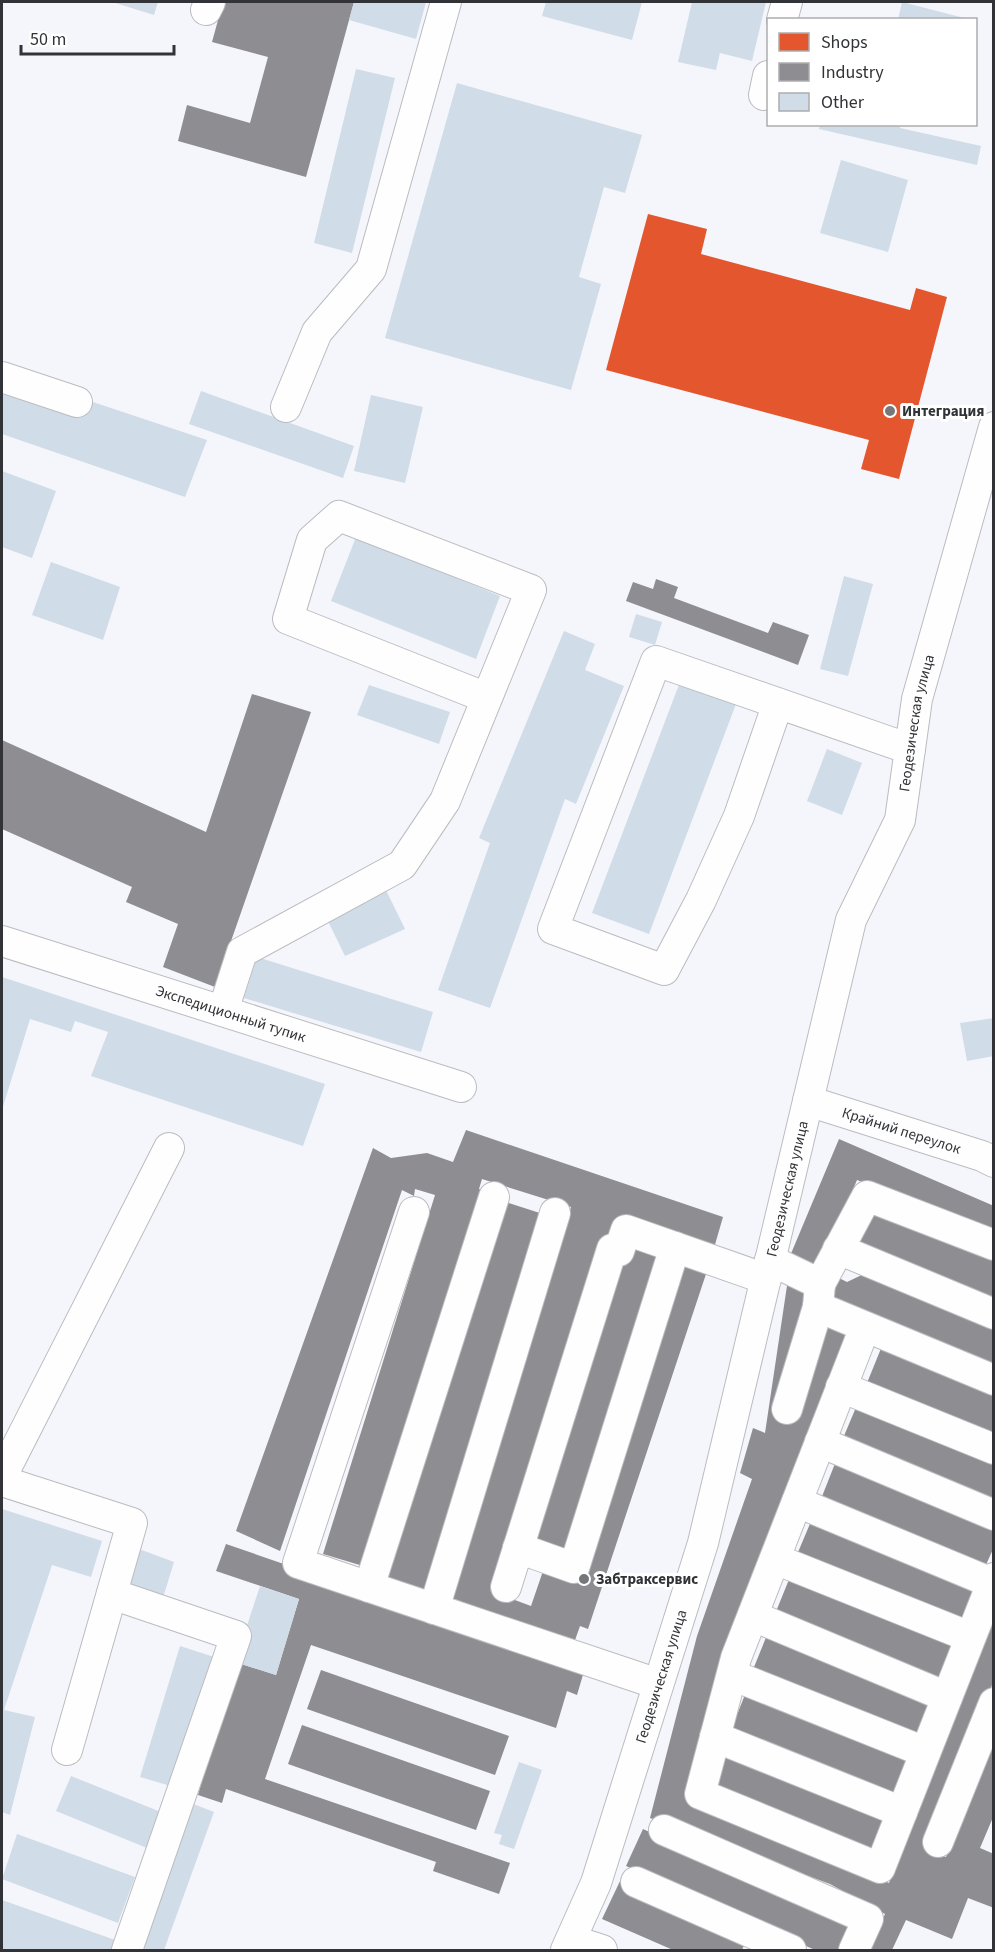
<svg xmlns="http://www.w3.org/2000/svg" width="995" height="1952" font-family="'Source Sans 3',sans-serif">
<rect width="100%" height="100%" fill="#f5f6fb"/>
<path fill="#e4572e" d="M648 214 707 229 701 254 910 310 916 288 947 297 899 479 861 469 869 440 606 370Z"/>
<path fill="#8d8d92" d="M223 2H354L306 177 178 141 187 105 250 123 268 57 212 42Z
M656 579 678 587 674 598 768 633 773 622 809 635 798 665 626 601 633 582 653 589Z
M252 694 311 712 215 987 163 967 178 924 126 902 132 887 2 829V740L206 832Z
M466 1130 723 1217 714 1248 626 1218 496 1593 531 1606 543 1571 578 1581 685 1259 708 1268 588 1629 580 1626 574 1643 449 1597 571 1207 482 1179 479 1189 487 1193 363 1566 323 1554 435 1195 415 1189 414 1196 402 1190 280 1551 236 1531 373 1148 391 1158 427 1153 453 1162Z
M839 1139 994 1206V1234L857 1180 818 1271 790 1256Z
M503 1201 546 1215 431 1591 387 1577Z
M870 1205 994 1255V1302L851 1245Z
M625 1244 667 1256 573 1551 532 1538Z
M868 1272 994 1324V1371L825 1301 835 1276 847 1282Z
M788 1279 812 1288 824 1317 851 1329 692 1799 889 1883 994 1616V1680L926 1850 946 1857 994 1736V1815L980 1848 994 1854V1908L968 1898 952 1939 906 1920 892 1950H869L885 1914 830 1884 650 1818 697 1636 752 1479 740 1473 753 1428 765 1433Z
M882 1346 994 1390V1435L867 1383Z
M857 1405 994 1460V1506L841 1443Z
M836 1461 994 1524V1547L985 1567 821 1499Z
M812 1519 977 1585 960 1625 796 1557Z
M226 1544 585 1668 577 1695 567 1691 556 1728 311 1645 265 1779 510 1863 499 1894 433 1871 436 1862 226 1789 222 1803 198 1795 235 1662 276 1675 299 1599 216 1571Z
M790 1577 956 1642 939 1682 775 1614Z
M767 1635 933 1701 916 1740 752 1672Z
M321 1670 509 1736 495 1775 307 1709Z
M746 1692 912 1758 896 1797 731 1730Z
M302 1725 490 1791 476 1830 288 1764Z
M725 1751 890 1817 874 1856 710 1788Z
M643 1829 853 1924 843 1950H815L626 1866Z
M621 1879 747 1939 742 1950H673L602 1919Z"/>
<path fill="#d0dce7" d="M112 2H158L154 15Z
M354 2H426L416 39 349 20Z
M546 2H642L632 40 542 16Z
M692 2H766L752 61 720 53 716 70 678 62Z
M902 2 968 19V20H898Z
M356 69 395 78 352 253 314 243Z
M457 83 642 135 625 193 604 187 579 277 601 284 571 390 385 338Z
M820 124H901L900 128 981 146 977 165 819 129Z
M841 160 908 180 888 252 820 233Z
M2 383 87 400 207 440 185 497 2 434Z
M201 391 354 446 343 478 189 424Z
M371 395 423 407 405 483 354 471Z
M2 471 56 491 32 558 2 547Z
M356 537 500 596 476 659 331 601Z
M51 562 120 587 103 640 32 615Z
M844 576 873 584 848 676 820 669Z
M636 614 662 622 655 645 629 637Z
M564 631 595 644 585 670 624 686 576 804 565 799 490 1008 438 990 490 843 479 838Z
M680 682 736 704 649 934 592 913Z
M369 685 450 712 439 744 357 715Z
M827 749 862 763 842 815 807 801Z
M382 882 405 929 345 956 324 913Z
M257 957 433 1012 421 1052 244 998Z
M2 977 325 1084 303 1146 91 1076 108 1032 75 1021 71 1032 30 1019 2 1110Z
M994 1018V1056L967 1061 960 1023Z
M2 1509 102 1541 91 1577 52 1565 4 1710 35 1717 10 1815 2 1812Z
M139 1549 174 1562 162 1601 127 1588Z
M260 1586 299 1599 276 1675 235 1662Z
M180 1646 214 1657 174 1787 140 1777Z
M519 1762 542 1770 514 1849 499 1844 502 1835 494 1833Z
M71 1776 161 1812 147 1848 56 1811Z
M191 1803 214 1812 164 1950H136Z
M17 1834 135 1877 118 1923 2 1879Z
M2 1900 118 1941 116 1950H2Z"/>
<g fill="none" stroke-linecap="round" stroke-linejoin="round">
<defs>
<g id="minor">
<path d="M206 10 210 2"/>
<path d="M782 20 787 2"/>
<path d="M764 95 768 76"/>
<path d="M2 377 77 402"/>
<path d="M286 407 317 332 371 269 446 2"/>
<path d="M778 703 739 816 701 900 664 970 553 929 656 661 910 749"/>
<path id="s1" d="M2 941 461 1087"/>
<path d="M223 1011 242 952 402 865 445 801 531 590 339 516 312 540 288 619 487 698"/>
<path id="s2" d="M808 1101 982 1156 994 1162"/>
<path d="M414 1212 298 1563 658 1684"/>
<path d="M838 1249 994 1314"/>
<path d="M770 1260 820 1284 818 1307 994 1380"/>
<path d="M820 1284 867 1196 994 1245"/>
<path d="M865 1327 736 1658 700 1794 880 1868 994 1578"/>
<path d="M841 1387 994 1449"/>
<path d="M787 1409 818 1307"/>
<path d="M820 1442 994 1515"/>
<path d="M2 1476 169 1148"/>
<path d="M2 1481 132 1523 67 1750"/>
<path d="M797 1502 992 1583"/>
<path d="M518 1548 574 1568 675 1247"/>
<path d="M775 1559 970 1637"/>
<path d="M369 1587 494 1197"/>
<path d="M506 1587 612 1249 619 1251 626 1230 766 1279"/>
<path d="M112 1594 236 1636 127 1950"/>
<path d="M434 1609 555 1213"/>
<path d="M753 1616 947 1697"/>
<path d="M732 1675 925 1752"/>
<path d="M715 1737 902 1812"/>
<path d="M664 1830 868 1919 854 1950"/>
<path d="M938 1842 994 1703"/>
<path d="M636 1882 791 1950"/>
<path d="M571 1940 602 1950"/>
<path id="s3" d="M566 1950 596 1883 703 1543 851 920 900 820 917 699 994 427"/>
</g>
</defs>
<use href="#minor" stroke="#bbbcc0" stroke-width="32"/>
<use href="#minor" stroke="#fefefe" stroke-width="30"/>
</g>
<g fill="#76777b" stroke="#fff" stroke-width="2">
<circle cx="890" cy="411" r="6"/>
<circle cx="584" cy="1579" r="6"/>
</g>
<g text-anchor="middle" dominant-baseline="central" stroke-width="6" stroke-linejoin="round" paint-order="stroke">
<g font-size="15" font-weight="bold" fill="#313336" stroke="#fff" text-anchor="start">
<text x="902" y="411">Интеграция</text>
<text x="596" y="1579">Забтраксервис</text>
</g>
<g font-size="15" fill="#313336" stroke="#fff">
<text stroke="none"><textPath href="#s3" startOffset="1280">Геодезическая улица</textPath></text>
<text stroke="none"><textPath href="#s1" startOffset="240">Экспедиционный тупик</textPath></text>
<text stroke="none"><textPath href="#s2" startOffset="98">Крайний переулок</textPath></text>
<text stroke="none"><textPath href="#s3" startOffset="794">Геодезическая улица</textPath></text>
<text stroke="none"><textPath href="#s3" startOffset="290">Геодезическая улица</textPath></text>
</g>
</g>
<rect width="995" height="1952" fill="none" stroke="#313336" stroke-width="6"/>
<rect x="767" y="18" width="210" height="108" fill="#ffffff" stroke="#adadaf" stroke-width="1.5"/>
<rect x="779" y="33" width="30" height="18" fill="#e4572e" stroke="#adadaf" stroke-width="1.5"/>
<text x="821" y="48" font-size="18" fill="#313336">Shops</text>
<rect x="779" y="63" width="30" height="18" fill="#8d8d92" stroke="#adadaf" stroke-width="1.5"/>
<text x="821" y="78" font-size="18" fill="#313336">Industry</text>
<rect x="779" y="93" width="30" height="18" fill="#d0dce7" stroke="#adadaf" stroke-width="1.5"/>
<text x="821" y="108" font-size="18" fill="#313336">Other</text>
<path d="M21 45v9h153v-9" fill="none" stroke="#313336" stroke-width="3"/>
<text x="30" y="45" font-size="18" fill="#313336" stroke="#ffffff" stroke-width="4.5" paint-order="stroke">50 m</text>
</svg>
